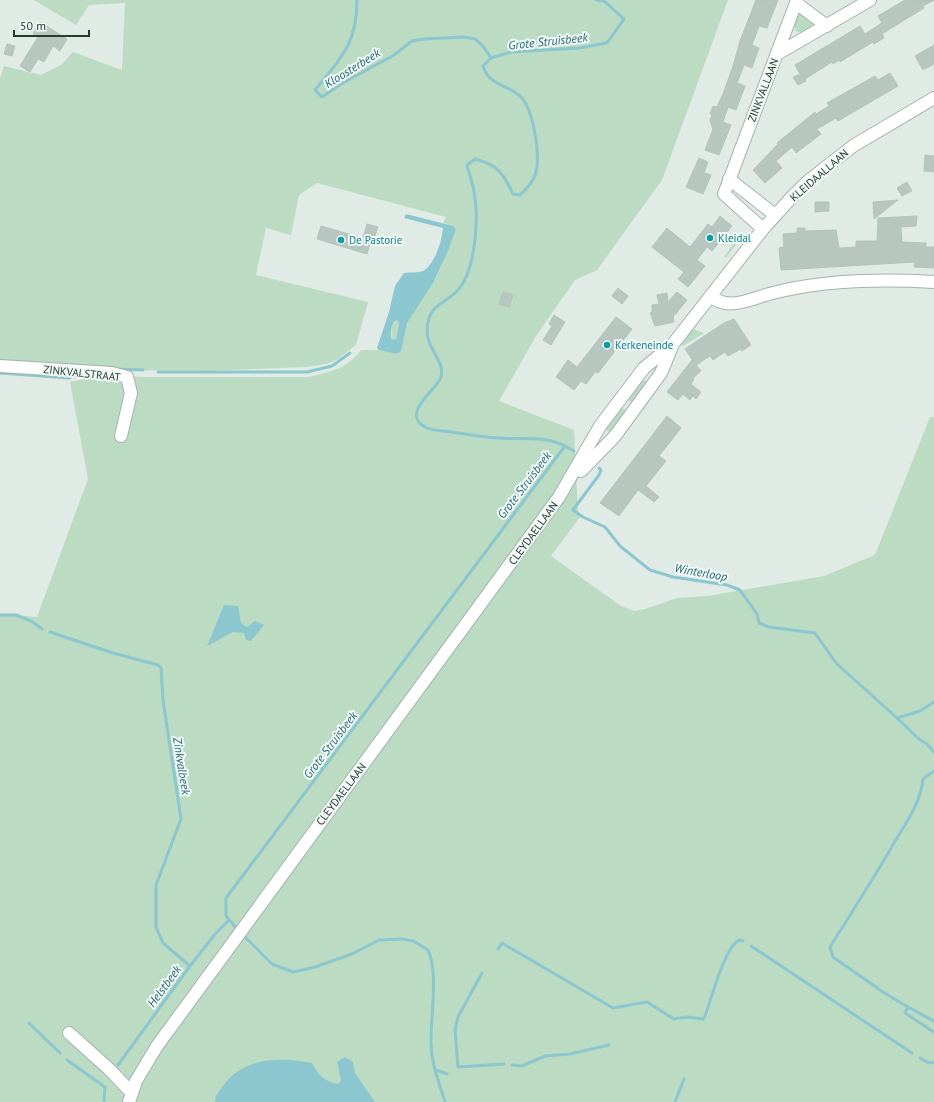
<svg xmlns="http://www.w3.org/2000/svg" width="934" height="1102" font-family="'PT Sans',sans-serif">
<rect width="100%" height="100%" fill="#e1ebe6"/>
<path fill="#bbdbc3" d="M34 0H728L662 180 597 270 575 280 536 336 499 401 574 430 578 512 580 517 551 556 621 606 634 611 645 609 677 598 708 596 824 576 875 555 930 417H934V1102H0V614L37 617 88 479 70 382 112 373 122 376 146 377H308C330 372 347 369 361 350H379L396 354C406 343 402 336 407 323 413 309 424 297 432 284 443 266 449 247 453 226L443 223 446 217 317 183 299 195 291 235 266 228 256 275 368 302 356 345C349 349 345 354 338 359 329 365 317 365 307 367 205 371 101 375 0 359V78L4 66 41 75 61 65 73 52 122 70 125 3 89 5 76 25Z
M801 13 813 21C814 28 807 30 802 33L796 31 794 26 798 15Z
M742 232 744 234 726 258 724 257Z
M703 314 696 325 697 326 693 329 704 333 683 346 680 344Z
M397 320 399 324 396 339 392 341 391 326Z
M642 378 648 383 634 404 625 397Z
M619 406 628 412 610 433 604 428Z"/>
<path fill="#8cc6ce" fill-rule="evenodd" d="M406 214 453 226 456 229 447 253 433 283 407 323 401 351 396 354 379 350 377 348 389 312 395 286 404 273C410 272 418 273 423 271 435 264 442 241 443 228L404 218ZM397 320 399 324 396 339 392 340C390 334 390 323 397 320Z
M224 605 238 606 241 623 247 627 255 621 264 625 251 641 246 640 244 633 233 632 207 646Z
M345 1057 353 1062 355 1073 375 1102H215C215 1095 219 1091 223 1086 243 1057 280 1057 312 1063 318 1075 325 1082 339 1084L341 1080 337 1062Z"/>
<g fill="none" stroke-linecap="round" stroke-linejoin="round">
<path stroke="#8cc6ce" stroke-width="3" d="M357 0C357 44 341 58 315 90L322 97 341 84 394 55 412 41 424 39 464 37 475 39 483 46 491 58
M117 369 143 370
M158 372H307L332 366 350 353
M0 373 70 378
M565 446 574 451
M599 468 601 470 599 475 573 510 583 517 605 527 620 546 650 570 673 577 727 585 740 590 757 614 759 623 769 627 815 633 836 663 897 718 920 711 934 702
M0 615H16L31 621 42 629
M50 632 113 653 158 665 161 668 163 700 181 819 156 885V927L163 943 190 966
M897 718 920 740 927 744 934 752
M934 771 923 779C921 802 906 823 894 843 874 878 852 912 830 947L833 957 883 992 908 1007 905 1013 934 1032
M238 930 226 916V898L565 446C543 435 520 440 497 438 482 437 467 434 452 432 444 431 432 431 425 427 400 413 437 390 441 377 446 358 420 347 429 318 433 305 449 300 457 291 476 272 479 216 474 192 473 183 469 174 467 165L475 159C498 165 503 173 513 194L520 195C528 188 536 178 537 167 539 149 533 108 520 96 507 84 489 86 483 66L491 58 511 52 579 48 607 43 624 19 604 1 596 0
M242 934 272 964 293 972 315 967 352 954 379 940 402 939 413 941 428 950C439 972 430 1019 431 1045 432 1065 439 1083 445 1102
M751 946 912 1053
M498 949 502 943 613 1008 647 1002 674 1019 687 1017 703 1019 705 1016C711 1000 725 945 740 940L743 941
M482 973 458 1017 455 1030 458 1067 504 1064
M908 1007 934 1021
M29 1023 60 1053
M920 1058 927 1062 934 1063
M67 1060 105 1087 104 1102
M118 1065 190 966 216 933 229 920
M512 1065 522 1066 545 1056 570 1054 609 1045
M436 1070 447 1074
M675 1102 684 1079"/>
</g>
<path fill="#b7c6bf" stroke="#b4c4bd" d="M756 0H778L767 28 759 26 752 45 759 48 752 68 744 65 737 83 745 86 736 110 728 107 723 122 731 125 719 155 705 150 713 129 710 121 712 114H710L713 106 717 107 723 94 733 66 740 41Z
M905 0H934L923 6 924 8 882 34 884 38 874 44 873 42 840 62 839 60 833 64 832 62 805 79 806 81 798 85 793 77 800 74 795 65 860 26 865 34 882 23 878 16Z
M40 22 67 39 60 51 53 46 44 62 38 59 30 72 20 66 38 37 33 34Z
M7 44 15 46 12 56 4 54Z
M934 45V64L923 70 915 56Z
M890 73 898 86 838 121 836 118 817 129 821 134 796 153 792 147 776 161 782 168 765 183 753 170 778 144 777 143 815 112 816 114 829 106 827 103 875 76 878 80Z
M925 155 934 156V172L924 171Z
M699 158 708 162 704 173 711 175 703 194 686 187Z
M907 182 912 191 902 196 897 188Z
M898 200 874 219 873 202Z
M815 202H829V211L815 212Z
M720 216 732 226 712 251 707 247 697 260 705 266 688 287 678 279 684 272 652 247 667 228 690 247 708 224 712 227Z
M917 216 916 226 901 227 902 242 926 243V247H934V268L914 267 915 262 781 270 779 248 784 247 783 234 797 233V228H805V231L836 230 839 248 856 247V241H877L878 218Z
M367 224 378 227 375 236 372 235 367 254 317 239 321 226 363 238Z
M618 288 628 296 622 304 612 296Z
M503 292 513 295 509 307 499 304Z
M677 292 687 300 673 317 674 322 655 326 650 313 652 312V305L659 304 657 295 667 293 668 302Z
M554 315 565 322 551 345 543 340 552 326 549 324Z
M616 317 632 329 598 373 595 372 586 384 581 381 574 390 556 377 568 360 577 367Z
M734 319 751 345 742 351 741 349 728 356 725 352 713 360 710 356 696 365 701 371 693 378 694 379 691 384 701 392 696 399 693 396 690 400 683 394 678 400 667 392 692 360 696 365 685 349 724 323Z
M667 416 681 428 659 456 666 461 646 486 659 497 654 502 638 490 619 516 600 503Z"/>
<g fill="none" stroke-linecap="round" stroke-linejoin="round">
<defs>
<path id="minor" d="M796 3 827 26
M777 54 870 0
M729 179 775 215
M763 229 724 194 797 0
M710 296C730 312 751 298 773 293 823 280 883 279 934 282
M0 366 112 373 127 377 131 393 121 436
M581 471 615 436 661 373 673 344 763 229 791 198 807 182 853 146 934 98
M69 1033 109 1069 131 1092
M129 1102 136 1081 157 1046 559 497 600 426 644 368 673 344"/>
</defs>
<use href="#minor" stroke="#a4b3ad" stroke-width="14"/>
<use href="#minor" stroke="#fff" stroke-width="12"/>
</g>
<g fill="#0f9aa8" stroke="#f2f8f5" stroke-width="1.5">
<circle cx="710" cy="238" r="4"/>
<circle cx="341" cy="240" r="4"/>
<circle cx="607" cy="345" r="4"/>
</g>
<g text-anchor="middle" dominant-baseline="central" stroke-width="4" stroke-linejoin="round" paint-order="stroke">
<g font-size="11" fill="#233b33" stroke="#f2f8f5">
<text transform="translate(763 90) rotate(-69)">ZINKVALLAAN</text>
<text transform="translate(819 175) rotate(-41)">KLEIDAALLAAN</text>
<text transform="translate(82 373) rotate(6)">ZINKVALSTRAAT</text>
<text transform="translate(533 533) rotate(-54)">CLEYDAELLAAN</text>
<text transform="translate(341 794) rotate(-53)">CLEYDAELLAAN</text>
</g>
<g font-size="11" fill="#0d838f" stroke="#f2f8f5" text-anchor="start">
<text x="718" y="238">Kleidal</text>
<text x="349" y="240">De Pastorie</text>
<text x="615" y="345">Kerkeneinde</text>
</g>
<g font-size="12" font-style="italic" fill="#206974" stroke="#f2f8f5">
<text transform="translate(548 41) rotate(-6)">Grote Struisbeek</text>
<text transform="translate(352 68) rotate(-32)">Kloosterbeek</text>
<text transform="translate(524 485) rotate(-53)">Grote Struisbeek</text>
<text transform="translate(701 572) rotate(10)">Winterloop</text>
<text transform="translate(330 745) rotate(-53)">Grote Struisbeek</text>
<text transform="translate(182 766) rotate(81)">Zinkvalbeek</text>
<text transform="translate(164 986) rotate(-54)">Helstbeek</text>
</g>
</g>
<path d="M14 30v6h75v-6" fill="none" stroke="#233b33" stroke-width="2"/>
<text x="20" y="30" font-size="12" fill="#233b33" stroke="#f2f8f5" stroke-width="3" paint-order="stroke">50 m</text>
</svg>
